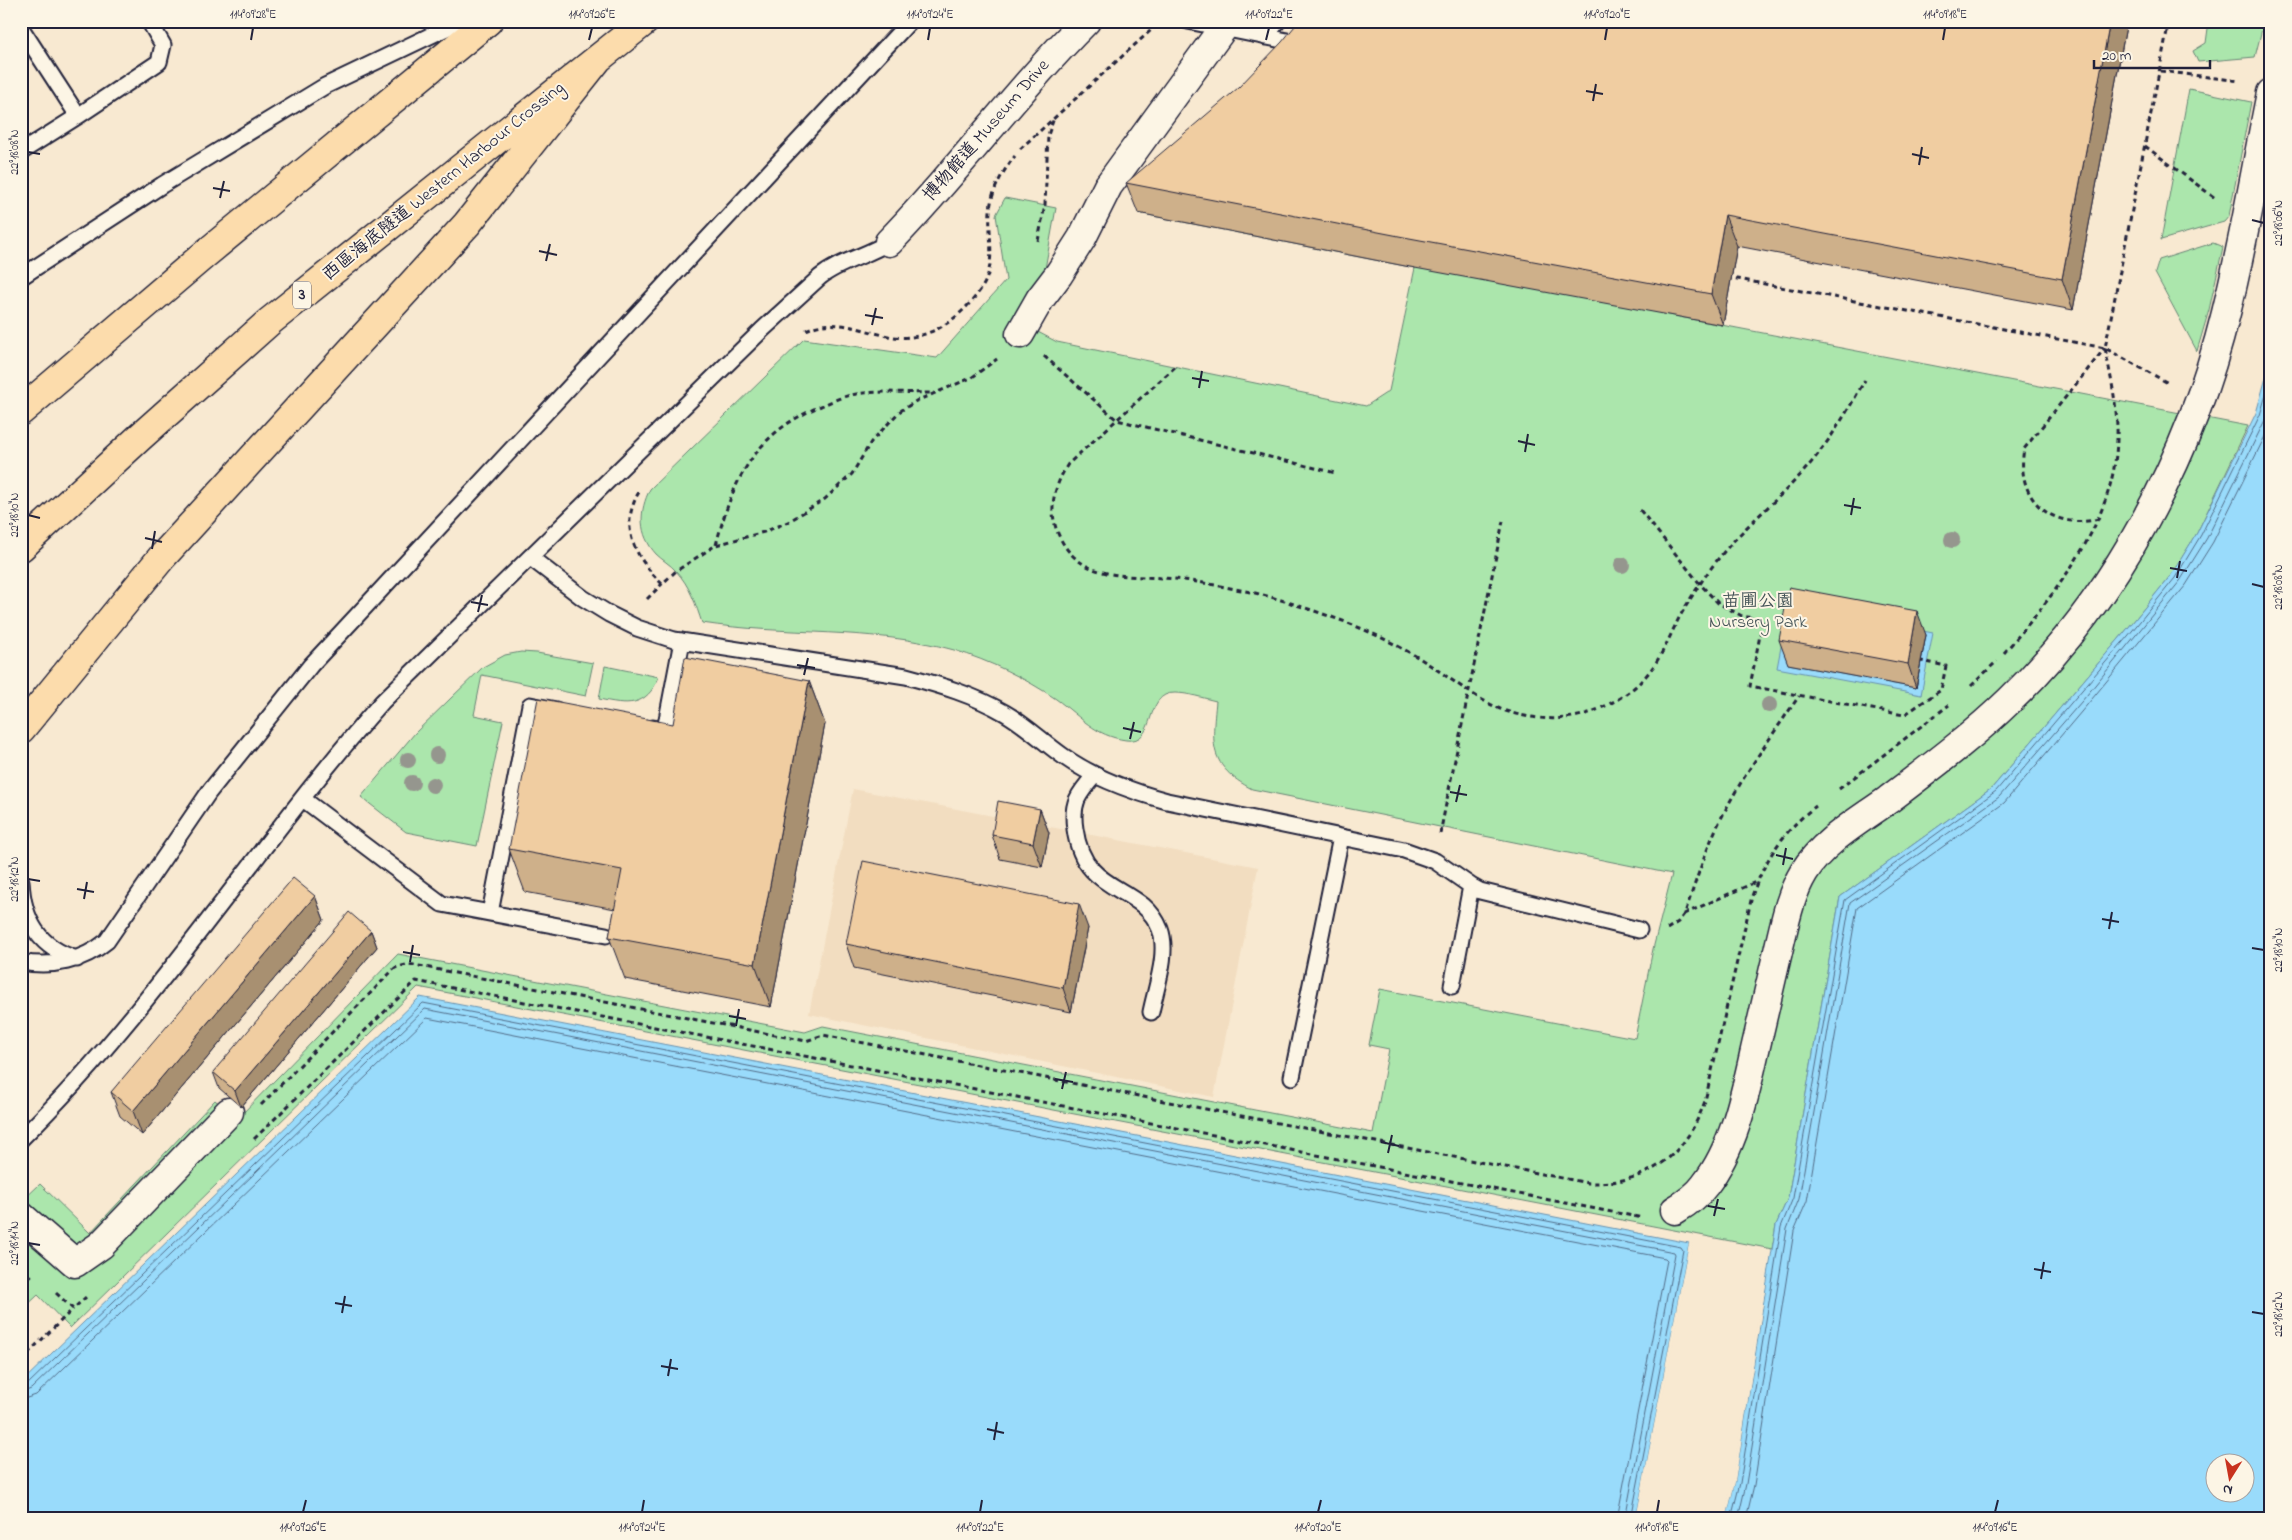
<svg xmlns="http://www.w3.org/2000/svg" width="2292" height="1540" font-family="'Indie Flower','LXGW WenKai TC',sans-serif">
<rect width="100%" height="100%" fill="#f8e9d1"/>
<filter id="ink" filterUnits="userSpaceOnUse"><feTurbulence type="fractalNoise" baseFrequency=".02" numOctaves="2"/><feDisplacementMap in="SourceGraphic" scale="10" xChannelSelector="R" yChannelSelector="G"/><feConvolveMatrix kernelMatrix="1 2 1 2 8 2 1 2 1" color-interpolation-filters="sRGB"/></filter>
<g filter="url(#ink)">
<path fill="#f2ddc0" d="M853 789 1258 867 1214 1097 809 1014Z"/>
<path fill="#abe6ac" stroke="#668474" d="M2209 21H2264L2255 57 2198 62 2193 51 2206 43Z
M2189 89 2251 102 2229 216 2224 222 2161 240Z
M1250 119 1664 314 2248 426 2197 533 2171 575 2124 633 1992 788 1840 897 1788 1198 1776 1225 1772 1249 418 987 70 1328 38 1295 21 1311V1202L40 1184 90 1233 215 1100 237 1119 398 954 805 1032 823 1026 1373 1133 1389 1049 1369 1045 1380 989 1635 1038 1653 949 1672 874 1252 789C1208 766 1212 744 1216 701 1203 698 1188 693 1175 693 1143 692 1158 745 1126 740 1095 736 1081 717 1056 699 1025 678 990 661 954 650 873 627 785 636 702 623 696 605 690 586 676 571 670 564 662 560 656 554 638 534 639 511 650 489L804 339 937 358 1006 280 996 215 1005 198 1056 208 1034 330 1057 342 1366 406 1389 391 1415 268 1138 213Z
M2213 243 2223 247 2209 310 2197 351 2155 273 2159 260Z
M521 652 537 653 593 663 586 696 482 675 474 715 503 721 477 846 406 832 361 797 415 733 483 667 505 655Z
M605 666 659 677C646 708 627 705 599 699Z"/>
<path fill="#99dbfb" stroke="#6991ae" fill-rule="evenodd" d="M2271 360V1519H1726L1735 1482 1776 1225 1788 1198 1840 897 1992 788 2124 633 2171 575 2197 533 2256 413ZM2214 1462H2244V1492H2214Z
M1789 605 1933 633 1921 695 1777 668ZM1926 634 1916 688 1788 664Z
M420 997 1689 1243 1636 1519H21V1383Z"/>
<path fill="#f8e9d1" d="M1689 1243 1692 1244 1638 1519H1636Z
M1768 1258H1770L1735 1482 1726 1519H1724L1733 1481Z"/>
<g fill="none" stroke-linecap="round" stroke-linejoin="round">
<path stroke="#526c88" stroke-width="1" d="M21 1387 27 1385 423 1003 1681 1247 1683 1250 1631 1519
M21 1393 31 1389 425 1009 1674 1252 1675 1254 1625 1519
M21 1400 36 1395 427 1018 1665 1258 1667 1260 1617 1519
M1731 1519 1740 1483 1781 1227 1793 1198 1845 900 1996 791 2128 636 2175 578 2201 535 2260 415 2271 378
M1738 1519 1746 1484 1787 1229 1799 1199 1850 903 1999 797 2082 701 2180 581 2207 538 2266 418 2271 401
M1746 1519 1754 1485 1794 1231 1807 1201 1857 908 2004 803 2087 705 2186 585 2213 542 2271 424"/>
<defs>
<path id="lane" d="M1188 21 1302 44
M21 28 78 116 159 62 163 45 149 21
M1265 37 1278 21
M21 152 78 116
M21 277 162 185 325 86 461 21
M531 558 583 598 609 614 637 628 674 640 906 676C940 685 974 695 1005 713 1026 725 1043 742 1063 756 1094 778 1130 791 1167 801L1404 850 1435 861 1471 886 1452 986
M653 728 665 730 682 641
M1095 775C1078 794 1071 803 1075 829 1084 897 1141 882 1160 929 1169 953 1156 987 1151 1012
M303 799 442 904 606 935
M21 881C23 920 39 948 77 959
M1471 886 1480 891 1639 930
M490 913 530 705 556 710
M21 962C52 968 83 961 107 941L209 792 311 665 910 21
M1292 1077 1341 837
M21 1139C157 1006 257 844 382 702L762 330 820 277C840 261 867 256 889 242"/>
<path id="street" d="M889 242C958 171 1016 91 1086 21
M1020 334 1040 299 1059 274 1082 238 1108 186 1223 28
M1675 1210C1687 1203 1697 1196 1705 1185 1734 1148 1745 1095 1755 1050 1763 1016 1771 981 1779 947 1785 922 1790 895 1804 872 1823 841 1859 821 1888 800 1930 768 1972 737 2010 700 2116 598 2191 455 2226 313 2244 241 2256 166 2271 93
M21 1216 75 1263 101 1245 229 1112"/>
<path id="highway" d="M21 411 204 255 488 21
M21 547 140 437 269 322 645 21
M21 729 162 557 467 224 597 60"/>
</defs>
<use href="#lane" stroke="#22223b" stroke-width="19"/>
<use href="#street" stroke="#22223b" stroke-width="31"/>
<use href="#highway" stroke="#22223b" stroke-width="31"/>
<path stroke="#22223b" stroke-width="3" stroke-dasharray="5 4" stroke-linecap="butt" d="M2160 71 2240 81
M2145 146 2215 198
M1020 149 1160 22
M1038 241 1045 205 1048 135 1054 118
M1727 277 2105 348 2168 383
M806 330C834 317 859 330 888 336 927 344 960 319 981 289 997 266 988 236 990 211 991 191 1003 171 1015 156
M1044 356 1117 420 1336 473
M1175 367 1068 464C1055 485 1048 507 1057 531 1078 584 1129 574 1175 579 1195 581 1215 585 1235 589 1271 595 1306 608 1340 620 1367 630 1394 643 1419 658 1445 674 1470 695 1498 708 1526 720 1566 723 1594 711 1613 703 1631 693 1644 678 1661 660 1669 637 1680 616 1693 594 1707 572 1723 553 1748 523 1779 499 1804 471 1829 443 1847 412 1865 380
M639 492C618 528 636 558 662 584L676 571 716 545 764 532 788 522 825 499 852 474 871 442 899 412 916 401 971 378 997 359
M1640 510 1700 584 1718 603 1742 616 1763 620 1750 686 1904 715 1941 690 1946 666 1921 661
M2099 519C2050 531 2015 498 2024 449L2105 348
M716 545C733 479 755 433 821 406 834 400 849 394 864 393 886 391 910 393 933 393
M647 599 662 584
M2004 653C2056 592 2115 522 2117 439 2118 408 2111 378 2105 348L2169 21
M1971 686 1997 661
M1839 789 1949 705
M1440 834 1503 521
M1684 914 1758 881
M1667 929 1678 922 1685 913C1697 878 1708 842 1726 809 1747 769 1774 733 1799 696
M261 1105 395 968 409 964 806 1041 823 1035 1588 1183C1647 1184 1685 1158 1705 1101L1752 896C1765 859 1784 830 1816 806
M254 1139 416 981 1643 1218
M21 1284 34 1273
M56 1293 73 1309 86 1297
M21 1360 73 1309"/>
<use href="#lane" stroke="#fcf5e5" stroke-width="15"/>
<use href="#street" stroke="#fcf5e5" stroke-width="28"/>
<use href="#highway" stroke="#fcdcac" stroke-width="28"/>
</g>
<g fill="#95968e">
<circle cx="1952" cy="540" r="8"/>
<circle cx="1622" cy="565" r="8"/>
<circle cx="1769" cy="705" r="8"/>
<circle cx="437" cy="755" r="8"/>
<circle cx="408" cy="760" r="8"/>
<circle cx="412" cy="783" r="8"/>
<circle cx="433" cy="785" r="8"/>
</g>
<path fill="#ceb08a" stroke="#22223b" d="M2127 21 2073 310 1737 246 1723 325 1415 268 1138 213 1126 183Z
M1926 635 1916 688 1788 664 1779 640Z
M809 681 825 724 771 1007 625 979 609 937 615 909 525 892 509 849 673 724Z
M1040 809 1049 833 1042 867 1000 859 992 835Z
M315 896 324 920 142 1135 120 1116 111 1092Z
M1088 928 1071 1012 854 968 846 944Z
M371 931 377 947 241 1107 219 1088 213 1072Z"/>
<path fill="#a89071" stroke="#22223b" d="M2110 21H2127L2073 310 2062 279Z
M1725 215 1737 246 1723 325 1711 294Z
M1917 611 1926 635 1916 688 1908 664Z
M809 681 825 724 771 1007 755 964Z
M1040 809 1049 833 1042 867 1033 843Z
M315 896 324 920 142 1135 133 1111Z
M1079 904 1088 928 1071 1012 1063 988Z
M371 931 377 947 241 1107 235 1091Z"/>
<path fill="#f0cda1" stroke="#22223b" d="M1299 21H2110L2062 279 1725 215 1711 294 1404 237 1126 183 1238 88 1282 42Z
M1789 587 1917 611 1908 664 1779 640Z
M685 657 809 681 755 964 609 937 622 870 509 849 538 698 673 724Z
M998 801 1040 809 1033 843 992 835Z
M863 861 1079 904 1063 988 846 944Z
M293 878 315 896 133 1111 111 1092Z
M349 912 371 931 235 1091 213 1072Z"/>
</g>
<path fill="none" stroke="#22223b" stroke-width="2" d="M251 40 253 28M589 40 592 28M928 40 930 28M1266 40 1269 28M1605 40 1607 28M1943 40 1945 28M1586 91 1603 94M1593 101 1596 84M28 152 40 154M1912 154 1929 158M1919 165 1922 147M213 188 230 191M220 198 224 181M2252 220 2264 223M539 251 557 255M546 261 550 244M865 315 883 318M872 325 876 308M1192 378 1209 381M1199 388 1202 371M1518 441 1535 445M1525 452 1528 434M1844 505 1861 508M28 515 40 518M1851 515 1854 498M145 538 162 542M152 549 155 531M2170 568 2187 571M2177 578 2180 561M2252 584 2264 587M471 602 488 605M478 612 482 595M797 665 815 668M804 675 808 658M1123 728 1141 732M1130 739 1134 722M1450 792 1467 795M1456 802 1460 785M1776 855 1793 859M1783 865 1786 848M28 879 40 881M77 889 94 892M84 899 87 882M2102 919 2119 922M2109 929 2112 912M2252 948 2264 950M403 952 420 955M410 962 413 945M729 1016 746 1019M736 1026 739 1009M1055 1079 1073 1082M1062 1089 1066 1072M1381 1142 1399 1146M1388 1153 1392 1135M1708 1206 1725 1209M1714 1216 1718 1199M28 1243 40 1245M2034 1269 2051 1272M2041 1279 2044 1262M335 1303 352 1306M2252 1312 2264 1314M342 1313 345 1296M661 1366 678 1369M668 1376 671 1359M987 1429 1004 1433M994 1440 997 1422M303 1512 306 1500M642 1512 644 1500M980 1512 982 1500M1318 1512 1321 1500M1657 1512 1659 1500M1995 1512 1998 1500"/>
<g text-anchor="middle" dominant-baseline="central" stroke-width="4" stroke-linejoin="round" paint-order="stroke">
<rect fill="#fcf5e5" stroke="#63616e" stroke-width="1" x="293" y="281.5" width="18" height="27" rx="4"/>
<g font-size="16" font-weight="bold" fill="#22223b">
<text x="302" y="295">3</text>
</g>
<g font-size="18" fill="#22223b" stroke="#fcf5e5">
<text transform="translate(987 131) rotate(-49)">博物館道 Museum Drive</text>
<text transform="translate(444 182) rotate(-39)">西區海底隧道 Western Harbour Crossing</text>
</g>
<g font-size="18" fill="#445357" stroke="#fcf5e5">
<text x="1758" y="602">苗圃公園<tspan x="1758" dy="21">Nursery Park</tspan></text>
</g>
</g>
<rect width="2292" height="1540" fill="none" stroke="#fcf5e5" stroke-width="55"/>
<g transform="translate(2230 1478) rotate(191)"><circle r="24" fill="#fcf5e5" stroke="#a5a1a1"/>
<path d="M0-4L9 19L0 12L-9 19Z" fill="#c8321e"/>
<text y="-8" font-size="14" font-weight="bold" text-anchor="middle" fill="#22223b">N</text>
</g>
<path d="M2094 60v8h116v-8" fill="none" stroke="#22223b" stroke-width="2.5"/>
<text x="2102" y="60" font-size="15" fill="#22223b" stroke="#fcf5e5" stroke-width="4" paint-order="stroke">20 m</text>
<rect x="28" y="28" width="2236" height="1484" fill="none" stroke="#22223b" stroke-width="2"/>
<g font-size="12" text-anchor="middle" fill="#22223b">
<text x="253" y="18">114°09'28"E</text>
<text x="592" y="18">114°09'26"E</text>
<text x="930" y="18">114°09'24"E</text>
<text x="1269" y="18">114°09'22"E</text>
<text x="1607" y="18">114°09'20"E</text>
<text x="1945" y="18">114°09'18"E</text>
<text transform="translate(14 152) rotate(-90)" y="4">22°18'08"N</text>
<text transform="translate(2278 223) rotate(-90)" y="4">22°18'06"N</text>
<text transform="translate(14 515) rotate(-90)" y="4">22°18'10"N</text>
<text transform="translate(2278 587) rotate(-90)" y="4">22°18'08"N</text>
<text transform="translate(14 879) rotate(-90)" y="4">22°18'12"N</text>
<text transform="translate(2278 950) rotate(-90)" y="4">22°18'10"N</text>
<text transform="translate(14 1243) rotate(-90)" y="4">22°18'14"N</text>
<text transform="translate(2278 1314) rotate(-90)" y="4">22°18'12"N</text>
<text x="303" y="1531">114°09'26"E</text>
<text x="642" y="1531">114°09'24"E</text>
<text x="980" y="1531">114°09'22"E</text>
<text x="1318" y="1531">114°09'20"E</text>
<text x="1657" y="1531">114°09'18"E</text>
<text x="1995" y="1531">114°09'16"E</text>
</g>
</svg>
